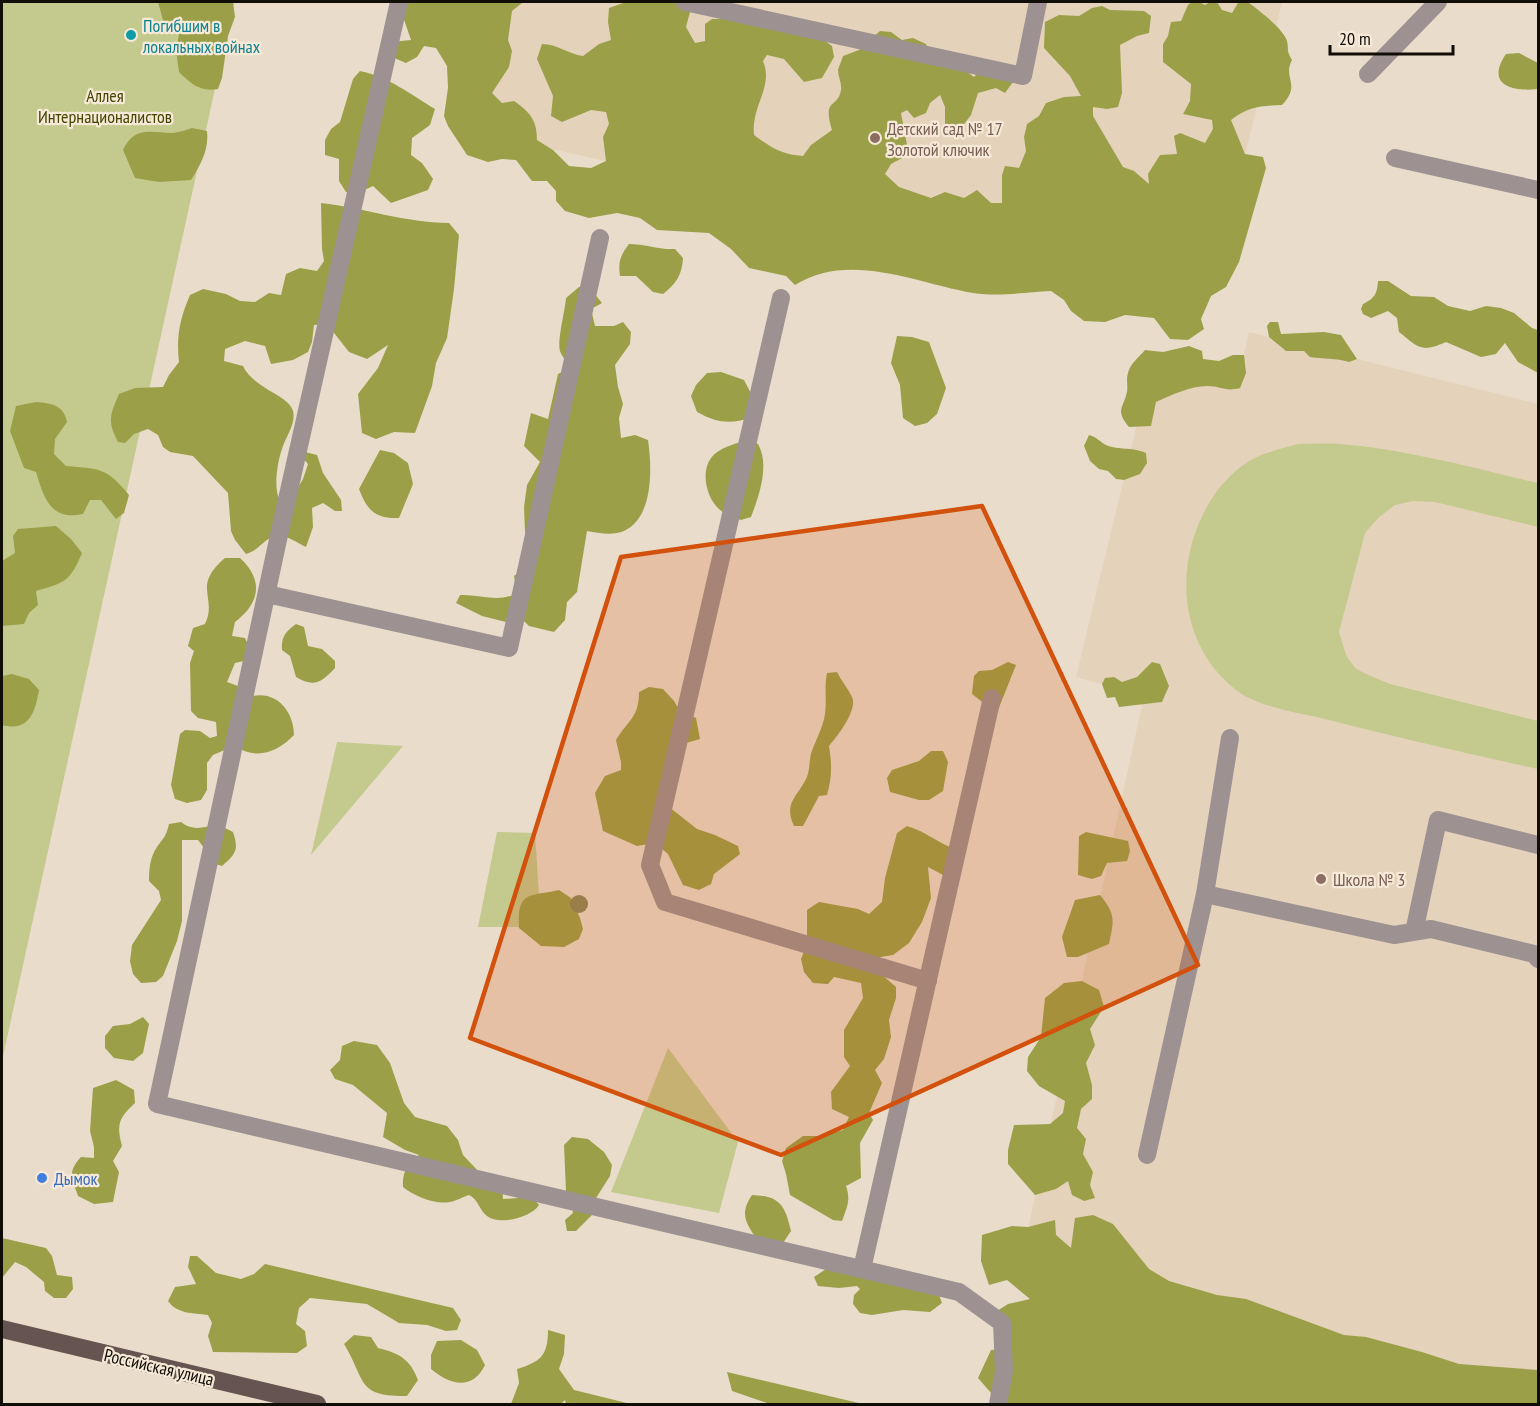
<svg xmlns="http://www.w3.org/2000/svg" width="1540" height="1406" font-family="'PT Sans Narrow',sans-serif">
<rect width="100%" height="100%" fill="#eadccb"/>
<path fill="#e4d2ba" d="M475 2H1282L1211 296 448 126Z
M1249 332 1538 404V1404L1063 1264 1022 1256 1144 696 1076 677 1152 362 1238 380Z"/>
<path fill="#c4ca8d" d="M2 2H234L2 1061Z
M1298 444C1312 444 1326 443 1339 444 1406 449 1473 468 1538 483V527L1435 502 1413 501 1395 505 1378 518 1365 533 1339 632 1346 655 1355 668 1366 674 1390 684 1538 721V769C1465 753 1391 736 1317 717 1294 712 1254 705 1236 690 1191 655 1177 597 1192 543 1203 505 1228 466 1267 453 1277 449 1288 447 1298 444Z
M337 742 403 746 311 855Z
M497 832 535 833 541 927H478Z
M668 1048 738 1142 719 1213 611 1192Z"/>
<path fill="#9ba048" d="M158 2H233L235 17 228 36 222 78 218 89C200 92 191 84 179 72L176 50 179 34 163 20Z
M404 2H549L522 3 512 11 508 40 512 51 509 67 492 93 502 103 514 101C530 112 537 120 537 140L553 150 569 166 591 168 606 161 603 137 609 124 606 112 591 110 562 122 551 116 553 96 537 59 542 44C557 44 568 54 583 56L599 44 611 40 608 22 609 8 626 2H688L690 12 686 27 695 43 705 41V24L712 19H740L817 35 832 46 834 57 822 78 804 82 784 59 767 55 763 61C774 87 751 105 754 135 770 147 782 155 803 156L811 145 832 130C822 97 838 109 841 90 842 83 838 77 838 70 839 66 842 60 843 56L859 50 880 31 891 32 902 40 913 38 926 44 931 55 953 61 974 77 983 67 1013 82 1005 93 996 88 978 93 971 115 961 128 945 131V107L940 95 930 103 926 113 914 118 907 110 901 113 907 145 904 157 891 164 885 174 899 187 931 198 945 192 964 198 977 190 991 203H1002V175L1005 166 1019 168 1026 151 1024 137 1027 124 1039 116 1046 103 1064 97 1081 96 1070 76 1044 48 1045 22 1059 15 1079 16 1092 8 1102 6 1110 10 1144 11 1151 16 1149 33 1137 36 1120 45 1122 93 1118 107 1107 109 1093 107V116L1123 167 1134 171 1149 184 1148 174 1160 155 1177 154 1174 136 1180 133 1205 143 1213 129 1212 120 1183 114 1190 101 1191 84 1163 62V44L1168 36 1171 22 1181 21 1188 5 1192 2H1199L1205 5 1210 2H1217L1222 10 1232 13 1238 3 1248 2C1259 11 1283 28 1287 41 1289 50 1286 50 1292 60 1282 78 1302 84 1282 105 1260 106 1249 106 1231 120L1245 154 1263 157 1266 168 1239 262 1226 287 1211 296 1201 319 1204 329 1188 340 1170 339 1154 318 1125 315 1105 322 1084 321 1071 311 1064 300 1051 291C1023 292 1002 297 973 293 916 283 849 251 795 285L786 276 749 268 731 249 709 233 657 230 640 218 617 213 589 218 565 211 556 201V191L547 181H532L516 160 502 159 488 162 467 155 448 126 444 116 448 88 447 66 436 48 424 46 417 57 406 63 387 55 390 42 411 40 399 5Z
M1519 53 1538 63V89C1512 92 1485 85 1506 54Z
M360 71C389 77 410 94 435 109L430 125 412 138 411 155 422 163 433 179 428 190 391 203 373 186 356 194 346 192 339 181V159L325 155V140L331 129 340 122 353 79Z
M192 128 207 131C209 150 201 164 191 180L159 182 135 178 123 150C135 125 151 133 173 133 180 132 186 130 192 128Z
M321 203C365 208 406 223 449 223L459 235 454 289 447 338 436 363 432 386 415 433 394 432 376 439 362 433 358 394 378 368 388 345 367 359 349 352 327 324 314 325 312 342 308 352 293 360 271 364 265 346 245 341 225 349 224 361 243 366C254 389 289 395 293 411 296 423 287 435 283 446 278 459 274 482 278 496 279 500 283 504 286 508L303 479 308 464 302 457 305 452 317 455 323 473 341 500 342 511H335L323 503 312 508 313 527 306 547C296 542 281 531 270 538 260 544 257 551 246 554L235 540 231 531 228 493 193 456 170 452 163 447 158 435 148 429 134 434 125 443 118 442C107 421 110 415 119 394L135 388 163 387 169 375 179 362C176 337 180 318 190 295L203 289 226 294 240 301 255 302 269 293 281 295 286 274 300 268 317 271 324 261 322 249Z
M629 244C645 244 659 250 675 249L683 258C682 275 676 284 663 294L653 292 636 276H620C618 262 620 256 629 244Z
M1378 281H1388L1411 296 1434 297 1448 306 1470 311 1486 306 1501 308 1514 313 1532 328 1538 330V373L1518 362 1505 343 1496 354 1481 357 1446 342C1421 353 1419 348 1399 332L1397 318 1388 311 1371 318 1363 314 1361 309 1363 304C1375 298 1377 294 1378 281Z
M579 287H589L602 303 591 309 595 326H614L623 322 631 332 630 344 615 365 618 387 623 404 619 418 621 438 635 435 648 440C652 467 654 517 624 531 612 536 599 533 587 531L577 592 567 602 565 620 554 632 529 626 517 614 506 622 482 616 456 603 460 595C478 594 496 602 513 595L515 583 514 576 528 565 532 548 525 532 524 507 527 485 540 462 524 446 531 413 548 419 558 374 571 368C568 363 562 357 560 351 557 341 565 311 566 298Z
M1270 322H1278L1281 334 1324 332 1341 335 1357 359 1349 362C1336 358 1323 359 1310 357L1304 351H1286L1269 337 1267 326Z
M897 336 912 337 929 342 946 388 937 414 927 423 915 426 903 418 900 385 891 363Z
M1189 346 1202 351 1203 359 1219 361 1233 355H1244L1246 373 1240 388C1225 392 1221 386 1207 386 1190 386 1172 395 1156 402L1151 426 1129 427C1115 410 1123 409 1127 392 1128 386 1126 379 1128 373 1130 364 1139 357 1145 350L1163 352Z
M721 372 744 380 757 405 754 417C731 424 719 424 697 412L691 396 696 385 707 373Z
M36 402C51 403 64 405 67 422L55 439 54 454 66 466C100 469 106 467 129 495L124 513 116 519 101 500H90L83 514C50 521 44 498 36 472L24 468 10 431 16 406Z
M1089 435C1097 437 1100 442 1106 445 1120 451 1130 446 1146 453L1147 463 1140 474 1124 480 1116 479 1108 471 1099 469 1090 461 1084 446Z
M748 440 758 444C770 465 759 496 751 517L741 520C734 518 726 515 720 510 707 499 700 473 711 458 718 448 736 443 748 440Z
M380 450 394 453 408 463 413 484 399 518C375 519 367 510 359 489Z
M56 526 71 539 82 553C70 582 64 583 36 591L38 605 29 613 24 624 2 626V561L15 553 13 536 18 529Z
M225 558H240C264 580 260 603 235 622L232 636 245 638 250 649 248 660 235 663 227 682 238 686 253 696C277 691 294 712 294 735 277 753 256 760 234 746L213 755 207 763V790L201 800 187 803 175 799 171 785 180 734 185 730 200 731 210 738 217 736 216 722 198 718 191 711 190 663 194 651 188 646 193 628 205 624C218 597 191 587 225 558Z
M296 624 304 627 308 646 322 649 335 661V668C322 682 314 688 296 677L290 656 282 650C281 637 286 631 296 624Z
M1008 662 1016 665 996 715 989 713 981 701 972 694 974 676 979 671 992 670Z
M1152 662 1160 664 1169 686 1162 702 1119 707 1115 697 1107 698 1102 684 1105 678 1114 677 1122 682 1137 677Z
M837 672C841 680 848 689 852 697 858 710 837 737 829 746 832 764 832 778 827 795L819 796 803 826H794C784 804 795 799 805 781 810 773 809 762 811 754 815 741 823 728 825 714 827 699 824 688 827 673Z
M12 674 29 679 39 690C35 713 29 732 2 725V676Z
M649 687 663 689 674 701 681 713 685 712 696 718 700 739 686 743 664 803 697 829 715 835 738 846 740 854 714 874 711 884 699 890 683 885 668 854 655 843 637 846 603 831 595 793 605 776 621 770V762L616 740C628 720 639 718 639 692Z
M931 751H943L948 762 943 791 929 800H919L890 792 887 778 892 770 919 761Z
M181 822C192 831 203 828 217 824L233 832C239 850 236 854 222 866L209 862 205 849 198 840H182V921L177 941 163 976 156 982 141 983 133 974 130 961 132 945 161 900 159 891 149 881C149 869 150 857 157 847 164 837 166 837 169 824Z
M907 826C927 832 938 843 957 850L945 876 928 867 931 898 922 922 909 943 893 955 874 958 881 974 896 987V998L889 1020 891 1037 884 1059 875 1070 882 1083 869 1113 873 1120 860 1143 861 1178 846 1186C851 1200 847 1207 842 1221L833 1220 790 1195 786 1174 782 1161 786 1148 803 1136H821L843 1130 849 1117 832 1109 831 1092 850 1066 844 1057V1030L863 998 861 983 834 977 828 984 813 983 804 972 801 959 807 944V910L819 902 858 909 869 914 882 902 885 878 897 833Z
M1086 832 1128 841 1130 851 1127 861 1107 863 1101 876 1092 879 1078 875 1079 836Z
M559 890 571 898 580 918 583 929 579 939 564 947 541 946 519 928C517 890 529 897 559 890Z
M1100 895C1116 914 1114 921 1109 944L1078 957H1067L1062 937 1075 900Z
M1082 981 1099 990 1104 1007 1090 1029 1095 1045 1086 1063 1092 1085V1099L1081 1109 1077 1128 1086 1139 1083 1154 1093 1172 1090 1185 1095 1198 1084 1201 1072 1195 1068 1181 1056 1189 1035 1195 1008 1164V1150L1014 1125 1050 1124 1063 1113 1065 1101 1039 1086 1027 1071 1028 1057 1041 1037 1045 998 1064 983Z
M143 1017 149 1024 143 1053 133 1061 114 1058 105 1048V1036L113 1026 130 1024Z
M354 1041 377 1045 390 1063 404 1103 415 1117 447 1126 458 1140 463 1155 481 1174 502 1185 503 1199 532 1197 539 1205C532 1217 499 1226 487 1216 479 1210 479 1200 469 1195 463 1197 456 1201 450 1202 435 1205 414 1196 403 1187 402 1171 408 1164 419 1155L405 1150 383 1137 387 1113 353 1085 335 1079 330 1070 340 1060 342 1046Z
M116 1080 134 1090 135 1103C119 1118 116 1124 122 1146L113 1161 119 1172 113 1202 94 1204 78 1196C72 1178 67 1172 81 1157L94 1158V1147L90 1131 93 1088Z
M572 1137 588 1139 604 1152 612 1165 610 1176 591 1206 592 1215 576 1231H567L565 1220 573 1213 571 1201 566 1191 564 1145Z
M752 1195C780 1196 785 1205 791 1231L783 1243 761 1246C749 1226 737 1217 752 1195Z
M1093 1215 1113 1224 1149 1269 1169 1281 1217 1295 1246 1299 1344 1335 1366 1337 1422 1352 1459 1364 1538 1370V1404H999L998 1401 978 1378 991 1350 1002 1349 991 1315 1008 1304 1030 1299 1007 1280 989 1285 981 1261 982 1235 1012 1226 1028 1227 1055 1220 1056 1235 1071 1248 1075 1218Z
M2 1238 46 1248 52 1256 57 1275 72 1277 73 1289 66 1298H54L45 1291 44 1282 26 1267 15 1262 2 1278Z
M190 1256H197L216 1273 241 1279 254 1274 265 1264 453 1308 461 1320 457 1330 446 1331 427 1325 399 1323 367 1304 310 1298 299 1308 296 1324 305 1331 307 1346 297 1353 213 1352 208 1336 212 1323 208 1315C193 1313 177 1314 168 1301L175 1287 196 1284 188 1267Z
M835 1263 936 1287 942 1303 930 1312 903 1310 872 1315 860 1313 853 1304 854 1295 860 1289 857 1286 839 1288 818 1286 814 1277Z
M548 1330 565 1335 564 1354 559 1369 574 1390 631 1404H566L565 1400 561 1404H511L519 1383 517 1369C540 1362 548 1356 548 1330Z
M354 1335 371 1337 378 1348C399 1353 410 1359 418 1380L407 1396C356 1397 366 1380 344 1344Z
M461 1340 477 1350 485 1365C472 1391 450 1385 431 1369V1355L437 1341Z
M727 1372 863 1404H770L732 1391Z"/>
<g fill="none" stroke-linecap="round" stroke-linejoin="round">
<path stroke="#9d9291" stroke-width="18" d="M399 2 279 535 157 1104 959 1292 1002 1323 1004 1371 998 1404
M685 2 1023 76 1038 2
M1368 74 1438 2
M1395 158 1538 190
M781 298 650 865 665 902 928 981
M267 594 509 648 600 238
M1205 894 1394 935 1431 929 1534 954 1538 959
M1414 932 1438 820 1538 845
M1147 1155 1205 894 1230 738
M862 1269 992 698"/>
<path stroke="#665451" stroke-width="18" d="M2 1329 317 1404"/>
</g>
<circle fill="#8e895b" cx="579" cy="904" r="9"/>
<path fill="#d2510c" fill-opacity="0.2" stroke="#d2510c" stroke-width="4.5" stroke-linejoin="round" d="M982 506 1198 965 781 1155 470 1038 621 557Z"/>
<circle fill="#0f9aa8" stroke="#f7e9d8" stroke-width="2" cx="131" cy="35" r="6"/>
<g fill="#8d6e63" stroke="#f7e9d8" stroke-width="2">
<circle cx="875" cy="138" r="6"/>
<circle cx="1321" cy="879" r="6"/>
</g>
<circle fill="#3f7fe0" stroke="#f7e9d8" stroke-width="2" cx="42" cy="1178" r="6"/>
<g text-anchor="middle" dominant-baseline="central" stroke-width="4.5" stroke-linejoin="round" paint-order="stroke">
<g font-size="18" fill="#0d838f" stroke="#f7e9d8" text-anchor="start">
<text x="143" y="25">Погибшим в<tspan x="143" dy="21">локальных войнах</tspan></text>
</g>
<g font-size="18" fill="#434500" stroke="#f7e9d8">
<text x="105" y="95">Аллея<tspan x="105" dy="21">Интернационалистов</tspan></text>
</g>
<g font-size="18" fill="#785e54" stroke="#f7e9d8" text-anchor="start">
<text x="887" y="128">Детский сад № 17<tspan x="887" dy="21">Золотой ключик</tspan></text>
<text x="1333" y="879">Школа № 3</text>
</g>
<g font-size="18" fill="#366cbe" stroke="#f7e9d8" text-anchor="start">
<text x="54" y="1178">Дымок</text>
</g>
<g font-size="18" fill="#110d07" stroke="#f7e9d8">
<text transform="translate(159 1367) rotate(13)">Российская улица</text>
</g>
</g>
<rect width="1540" height="1406" fill="none" stroke="#110d07" stroke-width="6"/>
<path d="M1330 45v9h123v-9" fill="none" stroke="#110d07" stroke-width="3"/>
<text x="1339" y="45" font-size="18" fill="#110d07" stroke="#f7e9d8" stroke-width="4.5" paint-order="stroke">20 m</text>
</svg>
